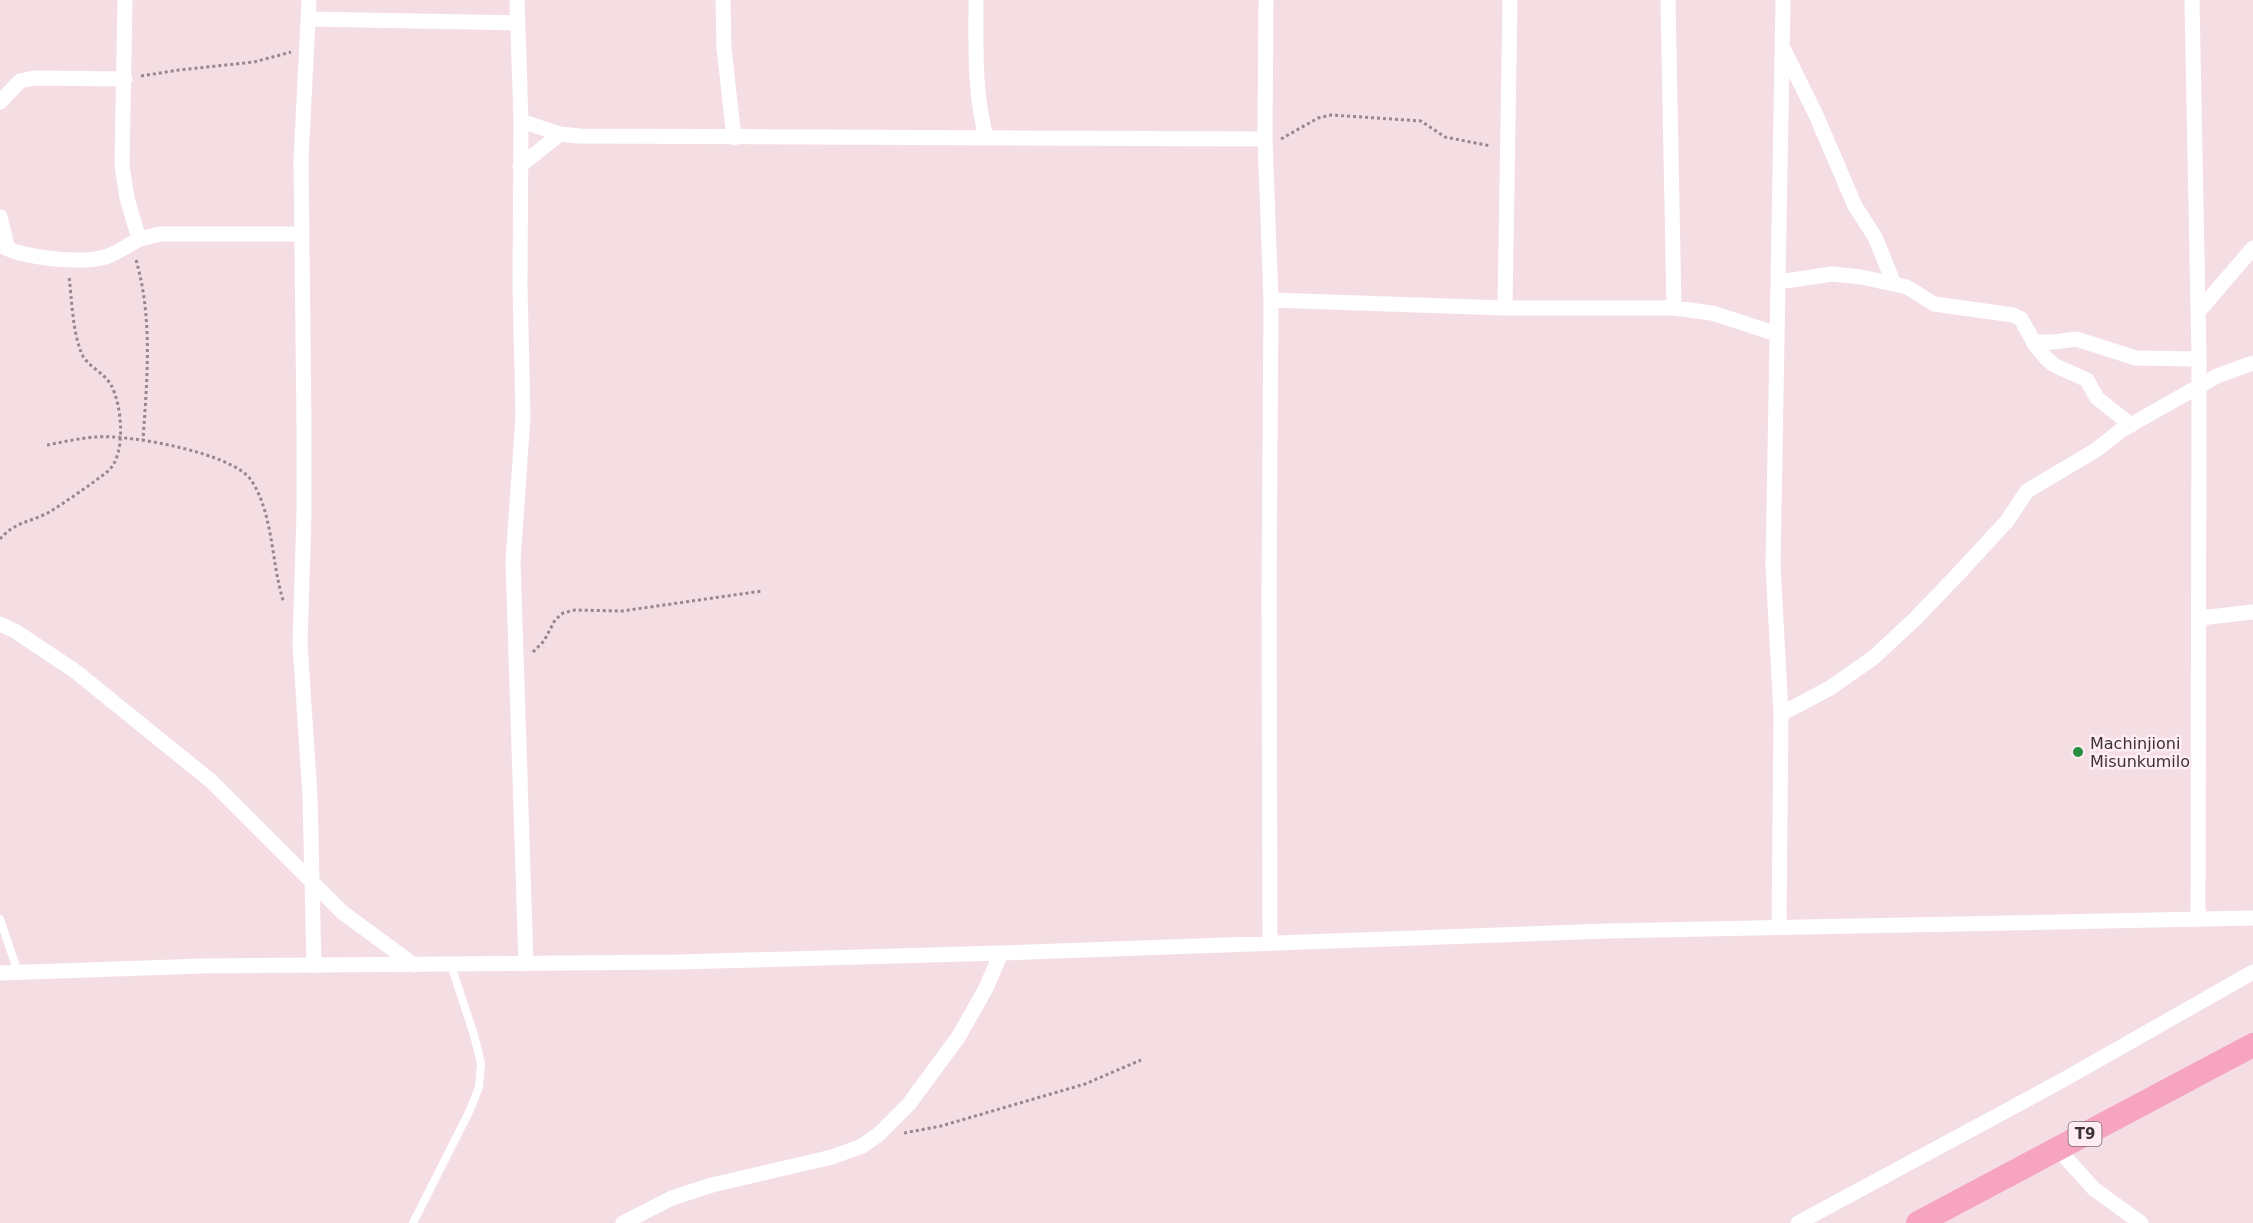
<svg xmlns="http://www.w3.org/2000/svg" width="2253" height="1223" font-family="'DejaVu Sans',sans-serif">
<rect width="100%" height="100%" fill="#f4dee4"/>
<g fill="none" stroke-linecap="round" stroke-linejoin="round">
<path stroke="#96878c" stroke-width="3" stroke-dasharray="3 3" stroke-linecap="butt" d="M141 76 179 70 254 62 291 52
M1281 139 1318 118 1331 115 1421 121 1445 137 1491 146
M136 260C153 318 147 380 143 440
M47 445C63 442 80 438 96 437 128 434 233 453 251 480 274 514 271 565 284 603
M0 539C15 521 33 522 51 511 70 499 90 485 107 472 127 456 122 405 111 385 104 372 86 366 81 352 72 328 72 300 69 276
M533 652 544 641 555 620 563 613 575 610 622 611 762 591
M904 1133 941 1126 1085 1084 1141 1060"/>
<path stroke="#fff" stroke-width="8" d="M0 919 18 972
M413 1223 470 1110 479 1087 481 1063 474 1035 451 965"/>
<path stroke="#fff" stroke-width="15" d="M125 0 122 165 127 198 139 239
M309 0 301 160 304 425V514L300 644 310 796 314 966
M517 0 521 121 520 286 523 417 513 561 526 964
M723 0 724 48 734 138
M976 0C976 46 974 92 986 137
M1266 0 1265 139 1271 300 1269 597 1270 943
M1668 0 1674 308
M2192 0 2199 359 2198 920
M309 19 518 23
M1782 46 1816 115 1855 206 1875 237 1894 284
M0 102 20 81 34 78 125 79
M521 121 560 134 579 136C808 137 1037 138 1265 139
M520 166 560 134
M0 217 8 249
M0 245C22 258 80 264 105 257 118 253 126 246 138 240 145 237 153 236 160 234H302
M1778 282 1832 274 1861 277 1907 287 1934 304 2013 315 2021 319 2036 346 2046 358 2054 365 2087 380 2097 398 2131 425
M1271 300 1505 308H1674L1712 313 1777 334
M1505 308 1510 0
M2198 312 2253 248
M2033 342H2054L2076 339 2136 358 2199 359
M2200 618 2253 612
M0 624 15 631 75 671 211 781 342 912 414 965
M1781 714 1830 688 1873 658 1915 619 1961 571 2007 521 2027 491 2096 450 2120 431 2217 376 2253 363
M1779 927 1781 714 1773 566 1783 0
M0 973 202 966 679 962 1001 953 1607 931 2253 918
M2058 1149 2094 1189 2141 1223
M623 1223 672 1198 712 1185 832 1157 862 1146 879 1134 909 1104 959 1036 986 988 1001 953
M1798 1223 2063 1080 2253 972"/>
<path stroke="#f7a4c0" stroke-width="24" d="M1918 1223 2253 1045"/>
</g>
<circle fill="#278d43" stroke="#ffedf2" stroke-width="2" cx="2078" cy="752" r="6"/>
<g text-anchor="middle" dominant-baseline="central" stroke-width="5" stroke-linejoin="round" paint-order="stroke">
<rect fill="#ffedf2" stroke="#766b6e" stroke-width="1.5" x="2068.5" y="1122" width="33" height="24" rx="4.5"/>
<g font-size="15" font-weight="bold" fill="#3c3336">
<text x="2085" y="1134">T9</text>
</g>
<g font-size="16" fill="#3c3336" stroke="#ffedf2" text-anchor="start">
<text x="2090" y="743">Machinjioni<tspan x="2090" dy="18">Misunkumilo</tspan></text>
</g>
</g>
</svg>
